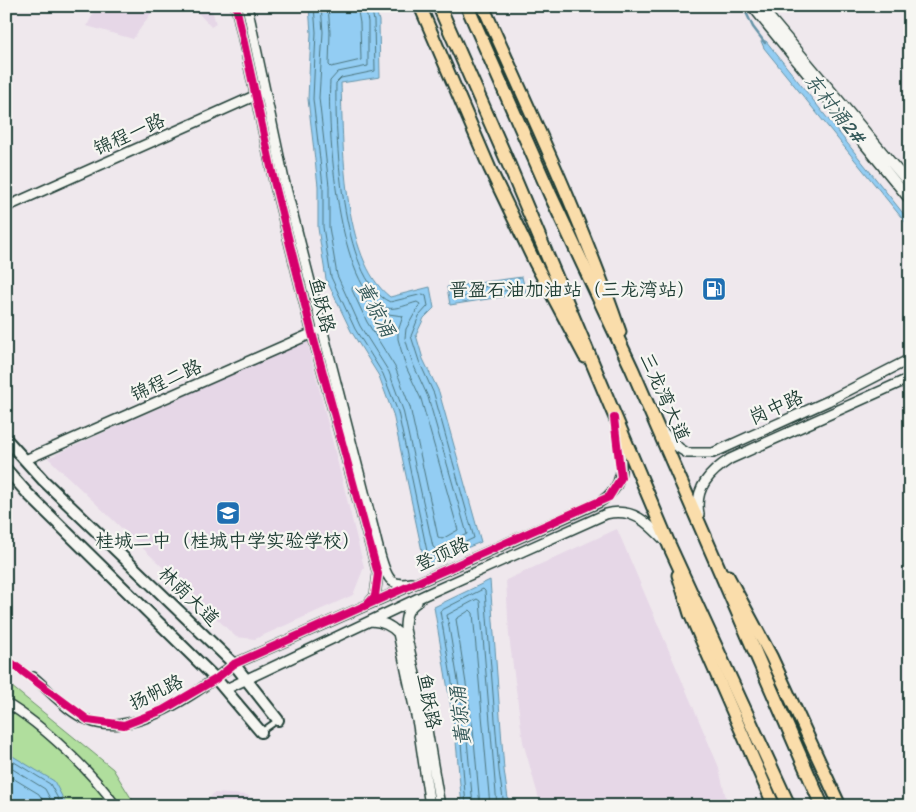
<svg xmlns="http://www.w3.org/2000/svg" width="916" height="812" font-family="Itim,'LXGW WenKai TC',sans-serif">
<rect width="100%" height="100%" fill="#efe8ed"/>
<filter id="ink" filterUnits="userSpaceOnUse"><feTurbulence type="fractalNoise" baseFrequency=".02" numOctaves="2"/><feDisplacementMap in="SourceGraphic" scale="10" xChannelSelector="R" yChannelSelector="G"/><feConvolveMatrix kernelMatrix="1 2 1 2 8 2 1 2 1" color-interpolation-filters="sRGB"/></filter>
<g filter="url(#ink)">
<path fill="#e6d7e7" d="M97 6H156L133 39 87 26Z
M192 6H211L216 24 211 27Z
M307 340 364 567 353 595 255 639 236 637 48 458Z
M617 529 718 765 728 806H541L523 742 509 636 506 580Z
M214 793 247 795 262 806H202Z"/>
<path fill="#b0de9d" stroke="#688e68" d="M6 682 113 769 136 806H6Z"/>
<path fill="#93cdf3" stroke="#6593a7" d="M309 6H375L379 21 380 77 341 83C343 141 341 259 390 297L430 287 434 308 424 318 416 335 423 359 439 392 481 542 425 565 393 414 379 376 351 331 326 279 318 228V186L308 99 311 33Z
M761 41H766L910 222V228L764 48Z
M522 277 526 293 450 305 447 287Z
M490 580 504 770 509 806H462L455 731 434 607Z
M6 752 54 781 67 806H6Z"/>
<g fill="none" stroke-linecap="round" stroke-linejoin="round">
<path stroke="#4d7780" stroke-width="1" d="M314 6 316 32 313 99 323 186V227L331 277 355 329 383 374 398 412 428 556 431 558 474 538 434 394 419 361 411 336 419 316 428 306 426 296 423 294 390 302C340 280 335 131 336 83L341 78 375 71 374 21 371 6
M321 6 323 32 319 98 329 186V227L337 275 360 326 389 372 403 410 433 547 436 549 467 534 428 397 413 364 405 338 406 329 420 304 417 302C409 304 396 310 387 308 337 294 327 125 330 81L338 72 368 66V22L365 6
M328 6 330 32 329 65 331 67 361 60 360 23 357 6
M516 283 519 286 517 289 456 298 454 297 455 291Z
M353 287H356L366 302 381 313 403 316 398 331V339L406 367 421 399 458 530 442 539 438 537 410 407 395 367 367 322 352 290Z
M6 757 50 784 62 806
M6 765 45 789 54 806
M6 774 39 794 46 806
M466 806 460 730 440 611 483 589 485 591 499 771 504 806
M473 806 466 729 447 615 477 599 480 601 497 806
M480 806 473 729 456 619 470 610 473 613 490 806"/>
<path stroke="#6593a7" stroke-width="2.5" d="M743 6 753 27 765 43"/>
<path stroke="#c5c6c8" stroke-width="9" stroke-dasharray="9 4.5" stroke-linecap="butt" d="M6 659 33 677"/>
<defs>
<path id="service" d="M261 732 278 720"/>
<path id="minor" d="M6 703C42 724 92 772 116 806"/>
<path id="tertiary" d="M236 6 274 181 312 333 378 574 375 596 369 603
M247 6 284 180 373 527C376 539 383 574 392 581 398 585 404 584 411 583
M752 6 910 200
M760 6 910 185
M6 207 261 93
M662 431 679 448 687 453H713L828 401 910 359
M25 460 315 332
M699 514C694 488 710 472 730 459L910 378
M417 602C407 609 405 616 405 629L426 724 440 806
M371 621C383 622 390 625 398 633L418 725 430 806
M33 677C50 691 68 712 88 720 133 740 200 691 234 664L600 502C631 483 620 456 616 426
M226 689 425 595 606 514C633 507 648 523 666 542"/>
<path id="secondary" d="M6 439 43 480 234 664 278 720
M6 469 28 494 216 679 261 732"/>
<path id="primary" d="M420 6 490 169 535 263 585 357
M483 6C531 114 582 220 620 332
M678 575 690 614 774 806
M728 576 771 656 840 806"/>
<path id="trunk" d="M439 6 506 158 670 547 789 806
M467 6 550 194 632 369 822 806"/>
</defs>
<use href="#service" stroke="#1f3d34" stroke-width="8"/>
<use href="#minor" stroke="#1f3d34" stroke-width="11"/>
<use href="#tertiary" stroke="#1f3d34" stroke-width="12"/>
<use href="#secondary" stroke="#1f3d34" stroke-width="14"/>
<use href="#primary" stroke="#1f3d34" stroke-width="15"/>
<use href="#trunk" stroke="#1f3d34" stroke-width="16"/>
<use href="#service" stroke="#f6f6f2" stroke-width="4"/>
<use href="#minor" stroke="#f6f6f2" stroke-width="8"/>
<use href="#tertiary" stroke="#f6f6f2" stroke-width="9"/>
<use href="#secondary" stroke="#f6f6f2" stroke-width="10"/>
<use href="#primary" stroke="#faddab" stroke-width="11"/>
<use href="#trunk" stroke="#faddab" stroke-width="12"/>
<defs>
<path id="cycleway" d="M236 6 274 181 312 333 378 574 375 596 367 605
M6 659 88 720 124 725 163 710 216 679 234 664 609 497 621 478 614 418"/>
</defs>
<use href="#cycleway" stroke="#f6f6f2" stroke-width="11"/>
<use href="#cycleway" stroke="#d6006c" stroke-width="8"/>
</g>
</g>
<defs>
<symbol id="fuel-square" viewBox="-11 -11 22 22"><rect x="-9" y="-9" width="18" height="18" rx="4" fill="#1f6fb2" stroke="#f6f6f2"/><path d="M-5.5-6h7V0h2V4h1.3V-2.5L3-4.5l.8-.8L6-3V5H2.5V1h-1V6h-7ZM-4.2-4.7v3.2H.2V-4.7Z" fill="#fff"/></symbol>
<symbol id="school-square" viewBox="-11 -11 22 22"><rect x="-9" y="-9" width="18" height="18" rx="4" fill="#1f6fb2" stroke="#f6f6f2"/><path d="M0-5L7-2L0 1L-7-2ZM-4 1L0 2.5L4 1V4Q0 6-4 4Z" fill="#fff"/></symbol>
</defs>
<g fill-rule="evenodd">
<use href="#fuel-square" x="700" y="275" width="28" height="28"/>
<use href="#school-square" x="214" y="499" width="28" height="28"/>
</g>
<g text-anchor="middle" dominant-baseline="central" stroke-width="4.5" stroke-linejoin="round" paint-order="stroke">
<g font-size="19" fill="#1f3d34" stroke="#f6f6f2">
<text transform="translate(129 134) rotate(-24)">锦程一路</text>
<text transform="translate(322 305) rotate(76)">鱼跃路</text>
<text transform="translate(166 380) rotate(-24)">锦程二路</text>
<text transform="translate(665 397) rotate(66)">三龙湾大道</text>
<text transform="translate(776 407) rotate(-24)">岗中路</text>
<text transform="translate(442 554) rotate(-24)">登顶路</text>
<text transform="translate(189 596) rotate(44)">林荫大道</text>
<text transform="translate(156 692) rotate(-26)">扬帆路</text>
<text transform="translate(429 701) rotate(79)">鱼跃路</text>
</g>
<g font-size="19" fill="#1f3d34" stroke="#f6f6f2" text-anchor="end">
<text x="696" y="289">晋盈石油加油站（三龙湾站）</text>
<text x="228" y="540" text-anchor="middle">桂城二中（桂城中学实验学校）</text>
</g>
<g font-size="20" font-style="italic" fill="#365a5a" stroke="#f6f6f2">
<text transform="translate(835 108) rotate(51)">东村涌2#</text>
<text transform="translate(376 309) rotate(62)">黄猄涌</text>
<text transform="translate(460 716) rotate(-96)">黄猄涌</text>
</g>
</g>
<rect width="916" height="812" fill="none" stroke="#f6f6f2" stroke-width="25"/>
<rect x="12" y="12" width="891" height="787" fill="none" stroke="#1f3d34" stroke-width="2" filter="url(#ink)"/>
</svg>
